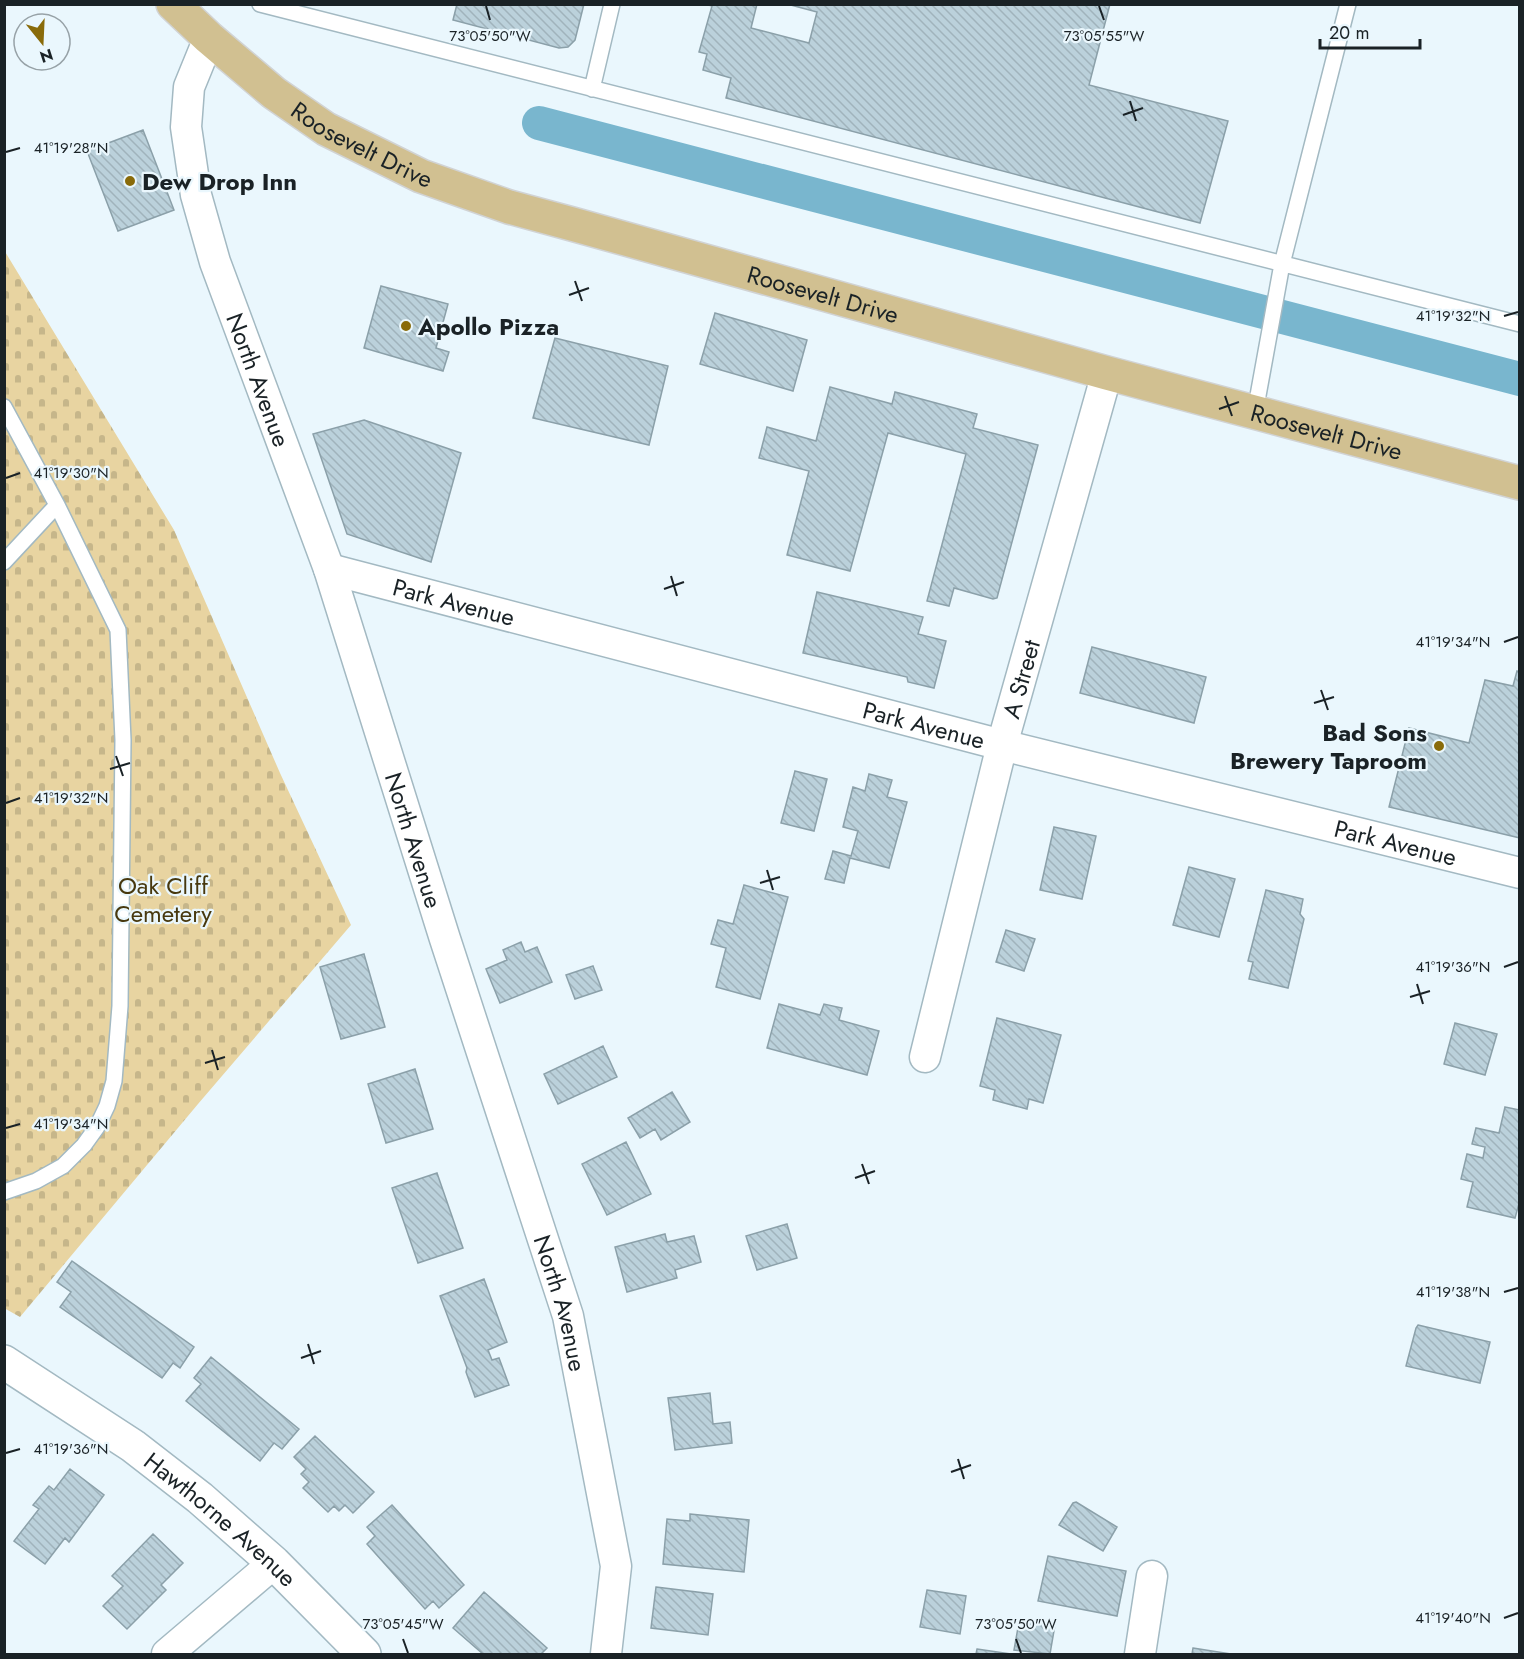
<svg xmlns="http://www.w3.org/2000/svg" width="1524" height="1659" font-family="Jost,sans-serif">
<defs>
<pattern id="cemetery-stones" width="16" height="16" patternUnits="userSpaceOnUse" patternTransform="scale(1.5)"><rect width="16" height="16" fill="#e8d4a1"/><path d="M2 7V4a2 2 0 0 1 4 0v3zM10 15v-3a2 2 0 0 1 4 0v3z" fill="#c6b68a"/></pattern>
<pattern id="building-back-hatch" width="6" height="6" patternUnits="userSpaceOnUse" patternTransform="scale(1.5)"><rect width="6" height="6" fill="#bbd1db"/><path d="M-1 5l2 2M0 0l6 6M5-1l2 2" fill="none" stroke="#a0b3bc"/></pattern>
</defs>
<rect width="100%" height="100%" fill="#eaf7fd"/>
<path fill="url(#cemetery-stones)" d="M4 250 174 530 280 773 351 925 198 1104 20 1317 4 1308Z"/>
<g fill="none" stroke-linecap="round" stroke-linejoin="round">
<path stroke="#79b6ce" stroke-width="34" d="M539 123 1520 379"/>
</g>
<path fill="url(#building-back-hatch)" stroke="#8ba0a9" stroke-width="1.5" d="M457 4H584L575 40 568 47 559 48 453 20Z
M705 4H757L751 28 809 43 817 12 787 4H1110L1089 85 1228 121 1200 223 726 98 731 78 703 70 707 54 699 52 712 6Z
M143 130 174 210 118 231 87 151Z
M381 286 448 304 436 348 449 352 443 371 364 348Z
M715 313 807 340 793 391 700 364Z
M555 338 668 366 649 445 533 418Z
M830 387 892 404 895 392 977 414 973 428 1038 445 997 598 993 599 954 588 949 606 927 601 966 454 888 433 850 571 787 555 809 471 759 458 767 427 816 441Z
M364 420 461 453 431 562 347 534 313 434Z
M817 592 923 617 918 634 946 641 934 688 908 682 907 677 803 653Z
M1092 647 1206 677 1194 723 1080 693Z
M1517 671 1520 672V838L1389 807 1409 728 1469 743 1485 680 1513 686Z
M795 771 827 779 814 831 781 823Z
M869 774 892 780 887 797 907 802 889 868 850 858 844 883 825 879 833 851 851 856 858 831 843 827 853 787 865 791Z
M1054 827 1096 836 1082 899 1040 890Z
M1189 867 1235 879 1219 937 1173 925Z
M744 885 788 897 760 999 716 987 726 948 711 944 718 920 733 924Z
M1266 890 1303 899 1300 914 1304 919 1288 988 1249 979 1253 962 1248 961Z
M1006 930 1035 939 1024 971 996 962Z
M521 942 525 952 537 947 552 982 500 1003 486 969 507 960 503 950Z
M364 954 385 1027 341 1039 320 967Z
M593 966 602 990 575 999 566 975Z
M779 1004 820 1015 824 1004 842 1008 839 1020 879 1031 867 1075 767 1048Z
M997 1018 1061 1035 1043 1103 1029 1099 1027 1109 993 1100 995 1090 980 1086Z
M1455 1023 1497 1034 1485 1075 1444 1064Z
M603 1046 617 1077 558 1104 544 1074Z
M415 1069 433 1129 386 1143 368 1084Z
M672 1092 690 1122 661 1140 655 1129 640 1138 628 1118Z
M1505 1107 1520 1110V1200L1515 1218 1467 1207 1473 1182 1461 1179 1467 1154 1483 1158 1485 1147 1472 1144 1476 1128 1499 1133Z
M626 1142 651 1194 607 1215 582 1164Z
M437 1173 463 1248 418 1263 392 1188Z
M787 1224 797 1258 757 1270 746 1236Z
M665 1234 667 1242 694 1236 701 1262 675 1270 677 1278 627 1292 615 1247Z
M72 1261 194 1347 180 1368 173 1363 162 1378 60 1307 71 1292 57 1282Z
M484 1279 507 1342 488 1350 492 1360 499 1358 509 1385 475 1397 466 1372 467 1368 440 1296Z
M1418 1325 1490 1342 1480 1383 1406 1366 1416 1328Z
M211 1357 299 1429 282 1449 274 1443 260 1461 186 1401 201 1384 194 1378Z
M710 1393 713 1424 730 1422 732 1443 675 1450 668 1398Z
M315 1436 374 1492 353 1513 345 1505 339 1511 334 1506 328 1512 303 1488 309 1482 301 1474 306 1469 294 1457Z
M70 1469 104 1495 69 1542 65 1538 45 1564 14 1541 39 1509 33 1505 49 1486 54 1490Z
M1076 1502 1117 1527 1103 1551 1059 1525 1073 1503Z
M392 1505 464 1585 439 1608 433 1601 425 1609 367 1544 375 1536 367 1527Z
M690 1514 749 1520 744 1572 663 1564 667 1519 690 1521Z
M153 1534 183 1563 161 1585 166 1590 127 1629 103 1606 123 1586 112 1576Z
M1048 1556 1126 1571 1117 1616 1038 1601Z
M656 1587 713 1594 708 1635 651 1628Z
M927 1590 966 1596 960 1634 920 1627Z
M484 1592 547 1648 541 1654H483L453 1628Z
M1021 1620 1055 1625 1050 1654 1014 1650 1019 1622Z
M1193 1648 1231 1654H1192Z
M977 1649 1011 1654H976Z"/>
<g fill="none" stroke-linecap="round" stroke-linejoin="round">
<defs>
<path id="service" d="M260 4 1520 324
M592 89 612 4
M4 407 57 505 118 630 123 740 120 1006 114 1081 107 1106 97 1127 84 1145 63 1166 36 1181 4 1192
M1255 412 1282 264 1348 4
M4 562 57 505"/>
<g id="minor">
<path id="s1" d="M209 38 189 87 186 127 196 195 215 262 329 569 445 939 568 1316 616 1566 606 1654"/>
<path id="s2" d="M329 569 1002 745 1520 873"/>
<path id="s3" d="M925 1057 1002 745 1107 373"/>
<path d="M167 1654 274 1563"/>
<path d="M1140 1654 1152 1576"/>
</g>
<g id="tertiary">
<path id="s4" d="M4 1362 133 1446 200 1498 274 1563 364 1654"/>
</g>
<g id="primary">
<path id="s5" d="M173 4 209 38 274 93 326 129 421 176 509 207 572 224 1107 373 1520 483"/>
</g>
</defs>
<use href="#service" stroke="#a3b9c2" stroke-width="18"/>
<use href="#minor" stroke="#a3b9c2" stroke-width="33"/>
<use href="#tertiary" stroke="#a3b9c2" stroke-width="36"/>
<use href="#primary" stroke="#d1d3d4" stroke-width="36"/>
<use href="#service" stroke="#fff" stroke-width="15"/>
<use href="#minor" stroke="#fff" stroke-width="30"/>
<use href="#tertiary" stroke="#fff" stroke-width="33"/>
<use href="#primary" stroke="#d1c091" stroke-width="33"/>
</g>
<path fill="none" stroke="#1a2226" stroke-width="2" d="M486 6 490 20M1099 6 1104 20M1130 101 1136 121M1123 115 1143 108M6 152 20 148M575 281 582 301M569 295 589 288M1504 316 1518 312M1225 396 1232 416M1219 409 1239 402M6 478 20 473M671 576 677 596M664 589 684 582M1504 642 1518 637M1321 690 1328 710M1314 703 1334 697M116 756 123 776M110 769 130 763M6 803 20 798M767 870 773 890M760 883 780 877M1504 967 1518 962M1417 984 1423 1004M1410 997 1430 991M212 1050 218 1070M205 1063 225 1057M6 1128 20 1124M862 1164 869 1184M855 1178 875 1171M1504 1292 1518 1288M308 1344 314 1364M301 1358 321 1351M6 1453 20 1449M958 1459 964 1479M951 1472 971 1465M1504 1618 1518 1613M403 1639 408 1653M1016 1639 1021 1653"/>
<g fill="#896b0a" stroke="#eaf7fd" stroke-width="2">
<circle cx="130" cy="181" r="6"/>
<circle cx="406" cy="326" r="6"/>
<circle cx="1439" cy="746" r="6"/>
</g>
<g text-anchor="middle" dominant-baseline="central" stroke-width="4.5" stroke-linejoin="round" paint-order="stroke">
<g font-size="24" fill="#1a2226" stroke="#eaf7fd">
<text stroke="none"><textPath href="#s5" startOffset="237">Roosevelt Drive</textPath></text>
<text stroke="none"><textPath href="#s5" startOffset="723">Roosevelt Drive</textPath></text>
<text stroke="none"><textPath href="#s1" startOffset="357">North Avenue</textPath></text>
<text stroke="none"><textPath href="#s5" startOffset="1245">Roosevelt Drive</textPath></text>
<text stroke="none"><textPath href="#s2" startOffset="129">Park Avenue</textPath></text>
<text stroke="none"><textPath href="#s3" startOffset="390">A Street</textPath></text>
<text stroke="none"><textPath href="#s2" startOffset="615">Park Avenue</textPath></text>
<text stroke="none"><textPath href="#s1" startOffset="843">North Avenue</textPath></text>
<text stroke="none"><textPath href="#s2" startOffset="1101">Park Avenue</textPath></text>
<text stroke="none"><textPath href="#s1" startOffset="1329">North Avenue</textPath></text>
<text stroke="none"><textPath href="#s4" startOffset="268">Hawthorne Avenue</textPath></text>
</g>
<g font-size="24" font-weight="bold" fill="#1a2226" stroke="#eaf7fd" text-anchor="start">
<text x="142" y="181">Dew Drop Inn</text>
<text x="418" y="326">Apollo Pizza</text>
<text x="1427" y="732" text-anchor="end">Bad Sons<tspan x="1427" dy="28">Brewery Taproom</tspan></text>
</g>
<g font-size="24" fill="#47380e" stroke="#eaf7fd">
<text x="163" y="885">Oak Cliff<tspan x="163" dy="28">Cemetery</tspan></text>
</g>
</g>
<g font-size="15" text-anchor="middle" fill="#1a2226" stroke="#eaf7fd" stroke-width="4.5" stroke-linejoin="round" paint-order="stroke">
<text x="490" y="41">73°05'50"W</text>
<text x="1104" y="41">73°05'55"W</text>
<text x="71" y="153">41°19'28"N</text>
<text x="1453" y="321">41°19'32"N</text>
<text x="71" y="478">41°19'30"N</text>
<text x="1453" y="647">41°19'34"N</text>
<text x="71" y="803">41°19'32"N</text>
<text x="1453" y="972">41°19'36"N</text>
<text x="71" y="1129">41°19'34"N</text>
<text x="1453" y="1297">41°19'38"N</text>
<text x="71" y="1454">41°19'36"N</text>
<text x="1453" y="1623">41°19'40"N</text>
<text x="403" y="1629">73°05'45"W</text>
<text x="1016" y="1629">73°05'50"W</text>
</g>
<rect width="1524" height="1659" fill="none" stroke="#1a2226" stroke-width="12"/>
<g transform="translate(42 42) rotate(162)"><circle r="28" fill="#eaf7fd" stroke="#97a2a7" stroke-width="1.5"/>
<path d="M0-4.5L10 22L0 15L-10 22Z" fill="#896b0a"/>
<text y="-9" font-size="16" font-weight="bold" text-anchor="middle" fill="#1a2226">N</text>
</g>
<path d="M1320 39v9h100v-9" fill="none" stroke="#1a2226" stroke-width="3"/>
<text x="1329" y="39" font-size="18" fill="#1a2226" stroke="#eaf7fd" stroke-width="4.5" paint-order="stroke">20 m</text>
</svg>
